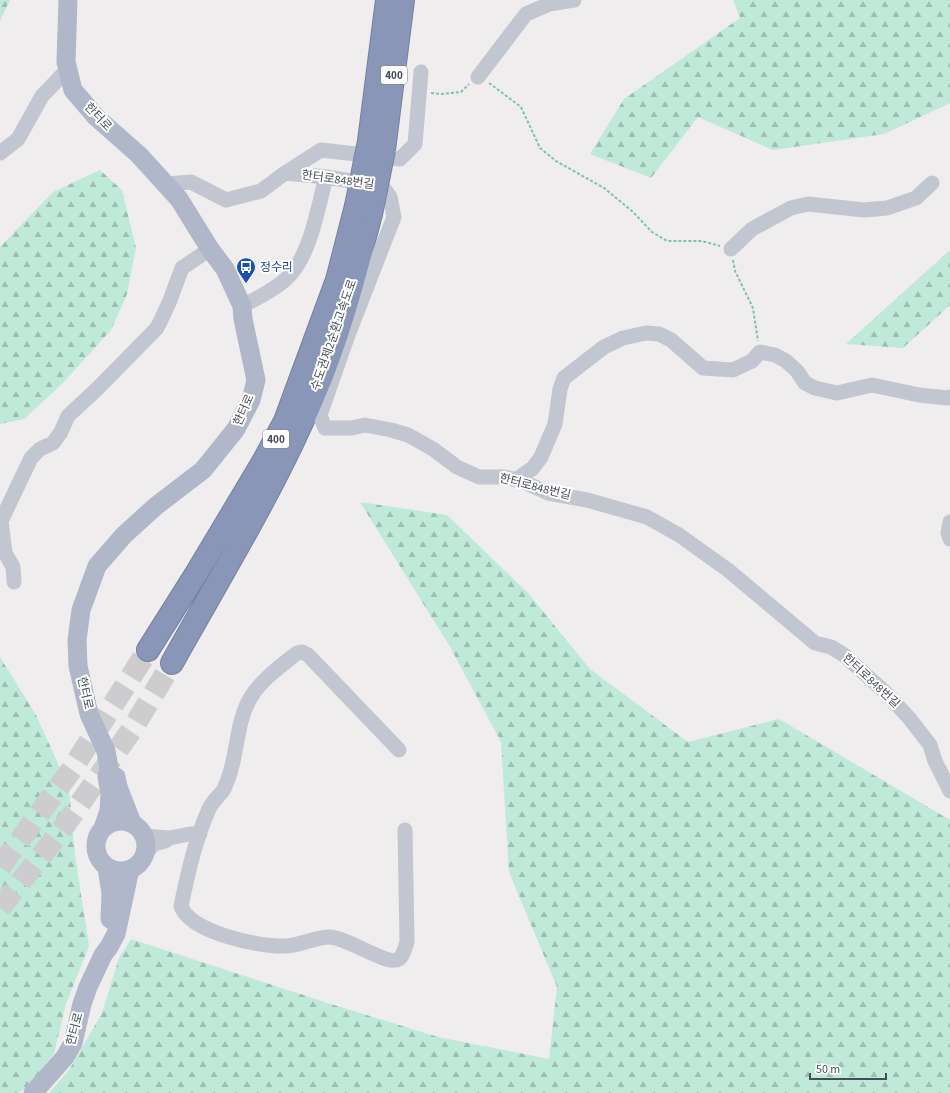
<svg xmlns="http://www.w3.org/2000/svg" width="950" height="1093" font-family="'Source Sans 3','Noto Sans KR',sans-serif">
<defs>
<pattern id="forest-firs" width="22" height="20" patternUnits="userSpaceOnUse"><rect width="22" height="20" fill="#bfe9d8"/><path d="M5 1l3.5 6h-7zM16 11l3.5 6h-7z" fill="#9dbfb2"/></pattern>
</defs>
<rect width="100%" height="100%" fill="#efeded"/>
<path fill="url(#forest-firs)" d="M0 0H10L0 21Z
M733 0H950V103L884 134 773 150 698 117 651 178 590 154 624 99 740 18Z
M100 170 122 190 136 248 127 294 111 330 62 384 24 419 0 424V247L53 192Z
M950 250V305L903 348 846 344Z
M360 502 447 515 528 593 590 669 688 742 779 719 950 820V1093H49L69 1070 102 1013 119 958 131 939 334 1005 438 1037 549 1059 557 987 509 872 501 742 449 645Z
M0 657 36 715 69 788 75 855 89 946 66 1004 54 1054 27 1087 18 1093H0Z"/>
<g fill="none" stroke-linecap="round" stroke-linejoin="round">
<path stroke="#cdcdcf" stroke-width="22" stroke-dasharray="22 11" stroke-linecap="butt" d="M0 867 72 769 148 650
M0 908 60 832 133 728 172 663"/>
<defs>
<path id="highway" d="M369 141 387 0
M384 150 403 0
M148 650 196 574 263 462 285 421 337 280 356 206
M172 663C221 575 275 488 314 395 339 337 355 275 371 214"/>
</defs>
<use href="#highway" stroke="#7581a2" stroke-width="24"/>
<path stroke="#7bc3ae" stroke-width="2" stroke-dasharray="3 2" stroke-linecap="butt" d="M489 83 521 107 540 148 556 161 604 188 632 211 652 232 667 241H702L720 246
M431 93 442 94 461 92 469 84
M733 260 735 271 753 308 758 341"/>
<path stroke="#c2c6d1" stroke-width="15" d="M478 77 526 14 549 4 574 0
M0 153 18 139 42 96 68 69
M285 173 326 177 382 186 390 197 394 217 348 335 320 415 325 428H352L365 425 391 430 408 435 433 449 457 467 479 477H504L522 481 548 493 587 500 647 517 679 535 728 570 815 643 831 647 844 655 886 693 910 719 930 745 935 761 950 791
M166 184 191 182 226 200 261 191 285 173 321 150 400 159 415 144 421 72
M731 249 752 229 791 208 808 204 864 210 887 208 916 198 932 183
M242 306C257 298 273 291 286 279 310 258 318 207 326 177
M516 480 533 468 541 457 555 424 560 389 564 378 604 347 623 338 646 333 659 334 671 340 703 368 733 370 752 361 760 352 775 355 786 361 797 371 805 383 815 388 837 393 872 385 919 395 948 398 950 397
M950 522 948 533 950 539
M14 582 13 567 5 553 1 521 31 458 40 449 53 443 61 432 68 416 98 388 157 328 169 303 182 268 210 249
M399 750 308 655 302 652 297 653C281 666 262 679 251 697 236 721 238 753 228 779 226 783 225 789 222 792 217 798 212 802 209 809 195 840 188 873 181 906 189 932 259 947 284 946 299 946 313 938 328 937 346 936 388 967 399 959 404 955 405 947 407 942L405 830
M144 836 169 838 165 841 154 844 144 855
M169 838 190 834H200"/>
<path stroke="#afb7c9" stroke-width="19" d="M68 0 66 62 73 90 96 117 139 155 179 199 210 249 225 269 242 306 243 319 256 380 251 400 236 429 203 470 156 506 124 535 97 566 81 610 77 640 78 666 89 714 106 751 109 768 107 777 110 794 109 811 103 828
M116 777 118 787 132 823
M96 846a25 25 0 1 1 50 0a25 25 0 1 1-50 0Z
M107 868 111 893 110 919
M33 1093 65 1057 73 1043 82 1004 88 987 103 955 109 947 116 934 130 869"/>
<use href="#highway" stroke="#8a96b7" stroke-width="22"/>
<defs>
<path id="highway-bridge" d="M356 206 369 141
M371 214 384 150"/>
</defs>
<use href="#highway-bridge" stroke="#7581a2" stroke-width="24" stroke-linecap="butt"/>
<use href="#highway-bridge" stroke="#8a96b7" stroke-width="22"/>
</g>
<defs>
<symbol id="bus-pin" viewBox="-11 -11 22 30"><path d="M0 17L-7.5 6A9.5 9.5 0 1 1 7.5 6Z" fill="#1a4fb4" stroke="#fff"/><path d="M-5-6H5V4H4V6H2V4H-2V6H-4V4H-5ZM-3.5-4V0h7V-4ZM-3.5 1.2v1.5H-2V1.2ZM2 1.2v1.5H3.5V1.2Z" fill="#fff"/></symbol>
</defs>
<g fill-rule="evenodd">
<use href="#bus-pin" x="235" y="256" width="22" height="30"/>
</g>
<g text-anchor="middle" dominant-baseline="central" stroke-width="4" stroke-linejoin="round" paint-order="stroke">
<g fill="#fff" stroke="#7e828a" stroke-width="1">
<rect x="381" y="66" width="26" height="18" rx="3"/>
<rect x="263" y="430" width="26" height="18" rx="3"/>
</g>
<g font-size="11" font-weight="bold" fill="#474d58">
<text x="394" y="75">400</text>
<text x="276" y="439">400</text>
</g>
<g font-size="12" fill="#474d58" stroke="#fff">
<text transform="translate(98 117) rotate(46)">한터로</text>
<text transform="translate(338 180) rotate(8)">한터로848번길</text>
<text transform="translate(334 335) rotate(-71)">수도권제2순환고속도로</text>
<text transform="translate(244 410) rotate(-66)">한터로</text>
<text transform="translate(535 487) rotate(14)">한터로848번길</text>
<text transform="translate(871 681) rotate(43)">한터로848번길</text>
<text transform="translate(85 693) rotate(77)">한터로</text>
<text transform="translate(75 1029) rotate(-75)">한터로</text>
</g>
<g font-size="12" fill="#164399" stroke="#fff" text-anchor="start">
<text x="260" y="267">정수리</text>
</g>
</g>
<path d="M810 1073v6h76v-6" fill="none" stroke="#474d58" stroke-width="2"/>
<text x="816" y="1073" font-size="12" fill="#474d58" stroke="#ffffff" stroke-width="3" paint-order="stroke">50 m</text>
</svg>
